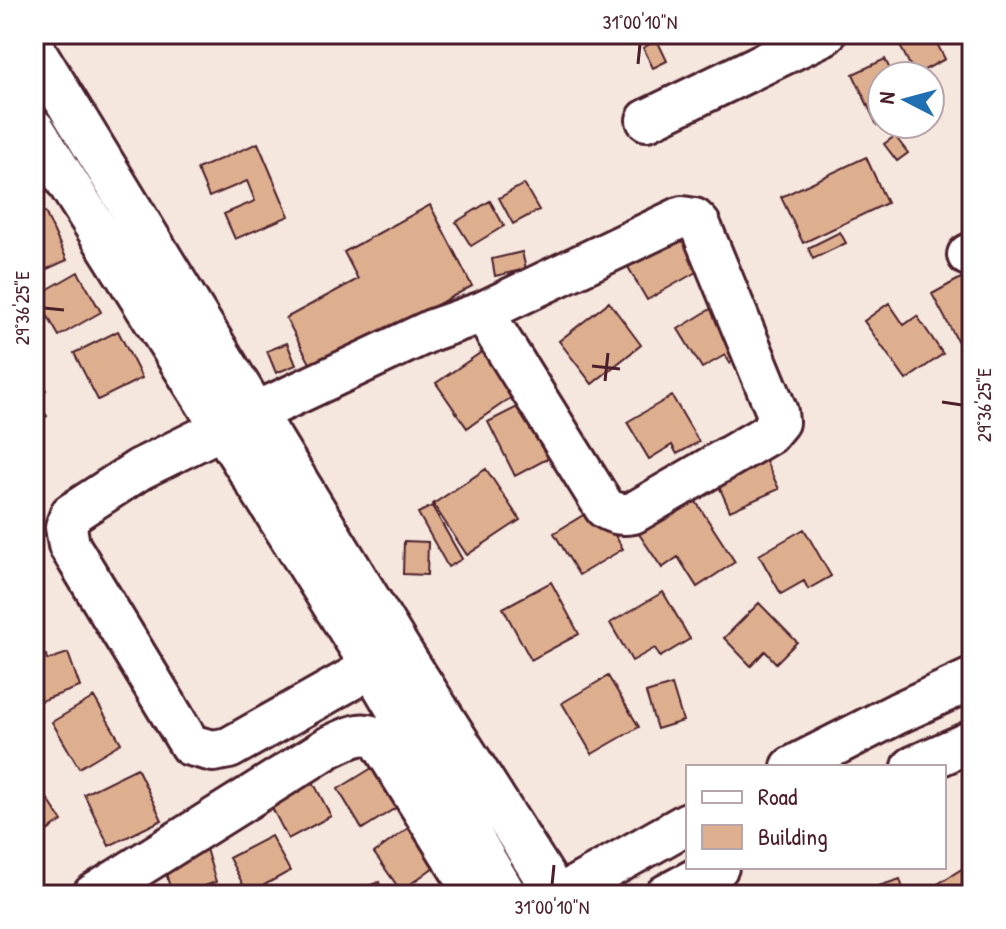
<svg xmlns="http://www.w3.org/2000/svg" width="1006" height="929" font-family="'Patrick Hand',sans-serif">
<rect width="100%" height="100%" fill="#f5e7dd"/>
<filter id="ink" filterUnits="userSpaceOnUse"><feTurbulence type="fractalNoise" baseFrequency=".0125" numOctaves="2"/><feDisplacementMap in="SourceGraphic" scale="16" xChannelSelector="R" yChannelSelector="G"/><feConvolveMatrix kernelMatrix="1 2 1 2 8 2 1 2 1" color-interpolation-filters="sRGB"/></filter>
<g filter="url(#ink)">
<path fill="#deaf8f" stroke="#4a1f2b" stroke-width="2" d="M894 34H932L945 59 915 75Z
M657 40 667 61 653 68 643 48Z
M885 59 893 76H882V122L877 125 853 74Z
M895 136 908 153 897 161 884 144Z
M258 143 289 216 235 239 224 214 255 201 247 181 209 197 197 169Z
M866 157 887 203 803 243 781 197Z
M524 184 539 210 513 224 499 198Z
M490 201 504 226 471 246 456 222Z
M430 205 472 286 314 371 286 318 358 279 344 252Z
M45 212 67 260 34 275V217Z
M685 216 712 263 647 300 624 260Z
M840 232 846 243 813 259 808 248Z
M522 252 526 269 495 276 492 259Z
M78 272 101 312 59 336 36 296Z
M970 273 972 278V335L958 342 932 294Z
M609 302 641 345 592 384 559 341Z
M722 302 752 349 730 363 725 355 702 368 678 329Z
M889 303 904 325 917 316 943 354 906 380 864 321Z
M118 331 142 378 98 400 74 353Z
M287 343 296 365 276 373 267 351Z
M495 343 525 388 467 428 436 383Z
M34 374 46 390 34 399 47 416 34 426Z
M672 396 699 442 677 454 672 445 649 459 627 422Z
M537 397 564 450 515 476 488 422Z
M758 444 779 489 730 511 710 466Z
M486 469 520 520 467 555 433 504Z
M691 494 735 562 697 587 678 557 662 568 637 531Z
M432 506 462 559 448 567 418 513Z
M598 506 623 549 579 575 554 533Z
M804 529 831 576 808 589 804 581 781 594 759 555Z
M404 541 428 542 427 575 403 574Z
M551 582 579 634 531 660 503 608Z
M663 592 690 639 660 657 655 648 632 661 610 623Z
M759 603 797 642 776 663 765 651 751 666 724 638Z
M68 653 80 687 35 703 34 659 46 655 47 660Z
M608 676 639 727 592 754 562 703Z
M672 685 683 721 657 729 646 693Z
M94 697 121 743 79 768 52 722Z
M380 763 405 802 362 829 338 789Z
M137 768 162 820 109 846 84 794Z
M311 778 331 816 288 839 268 800Z
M39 786 62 821 34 840V790Z
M411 826 438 864 401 891 374 853Z
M271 836 290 871 248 894 229 858Z
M206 849 216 882 199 888 201 895H172L163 862Z
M965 867 972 879V895H927L925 892Z
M900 879 905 895H875L873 888Z
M379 882 383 895H343Z"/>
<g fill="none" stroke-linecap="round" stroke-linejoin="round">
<defs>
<path id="minor" d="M34 49 401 651 556 895
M647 120 825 34
M34 129 372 667 506 895
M968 255 972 253
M401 651 229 748 213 751 190 745 69 545 66 527 71 514 140 469 221 429 432 330 483 312 682 217 694 219 700 225 777 412 778 422 768 434 633 513C622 515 615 514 605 508L483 312
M792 767 898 713 972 679
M913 767 972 741
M93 895 329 747C347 739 363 727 380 741L466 879 469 895
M560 895 688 823
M666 895 718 867"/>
</defs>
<use href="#minor" stroke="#4a1f2b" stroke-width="46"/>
<use href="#minor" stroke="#fff" stroke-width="40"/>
</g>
</g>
<path fill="none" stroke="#4a1f2b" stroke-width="3" d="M638 64 640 44M44 308 64 310M592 366 620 369M605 381 608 353M942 402 962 405M552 885 554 865"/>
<rect width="1006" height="929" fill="none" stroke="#fff" stroke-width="88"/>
<rect x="686" y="765" width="260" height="104" fill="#ffffff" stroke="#b7a5aa" stroke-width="2"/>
<rect x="702" y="791" width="40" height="12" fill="#ffffff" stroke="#b7a5aa" stroke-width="2"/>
<text x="758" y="805" font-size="24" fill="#4a1f2b">Road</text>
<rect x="702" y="825" width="40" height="24" fill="#deaf8f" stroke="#b7a5aa" stroke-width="2"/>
<text x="758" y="845" font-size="24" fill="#4a1f2b">Building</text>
<g transform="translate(906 100) rotate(276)"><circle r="38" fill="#ffffff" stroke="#b7a5aa" stroke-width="2"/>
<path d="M0-6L14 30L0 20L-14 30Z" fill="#1f6fb2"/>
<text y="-12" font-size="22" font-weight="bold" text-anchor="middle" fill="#4a1f2b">N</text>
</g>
<rect x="44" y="44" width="918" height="841" fill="none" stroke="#4a1f2b" stroke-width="3"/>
<g font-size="20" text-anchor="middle" fill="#4a1f2b">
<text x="640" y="29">31°00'10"N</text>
<text transform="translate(22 308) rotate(-90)" y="7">29°36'25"E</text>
<text transform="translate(984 405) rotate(-90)" y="7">29°36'25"E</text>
<text x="552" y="914">31°00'10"N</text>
</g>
</svg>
